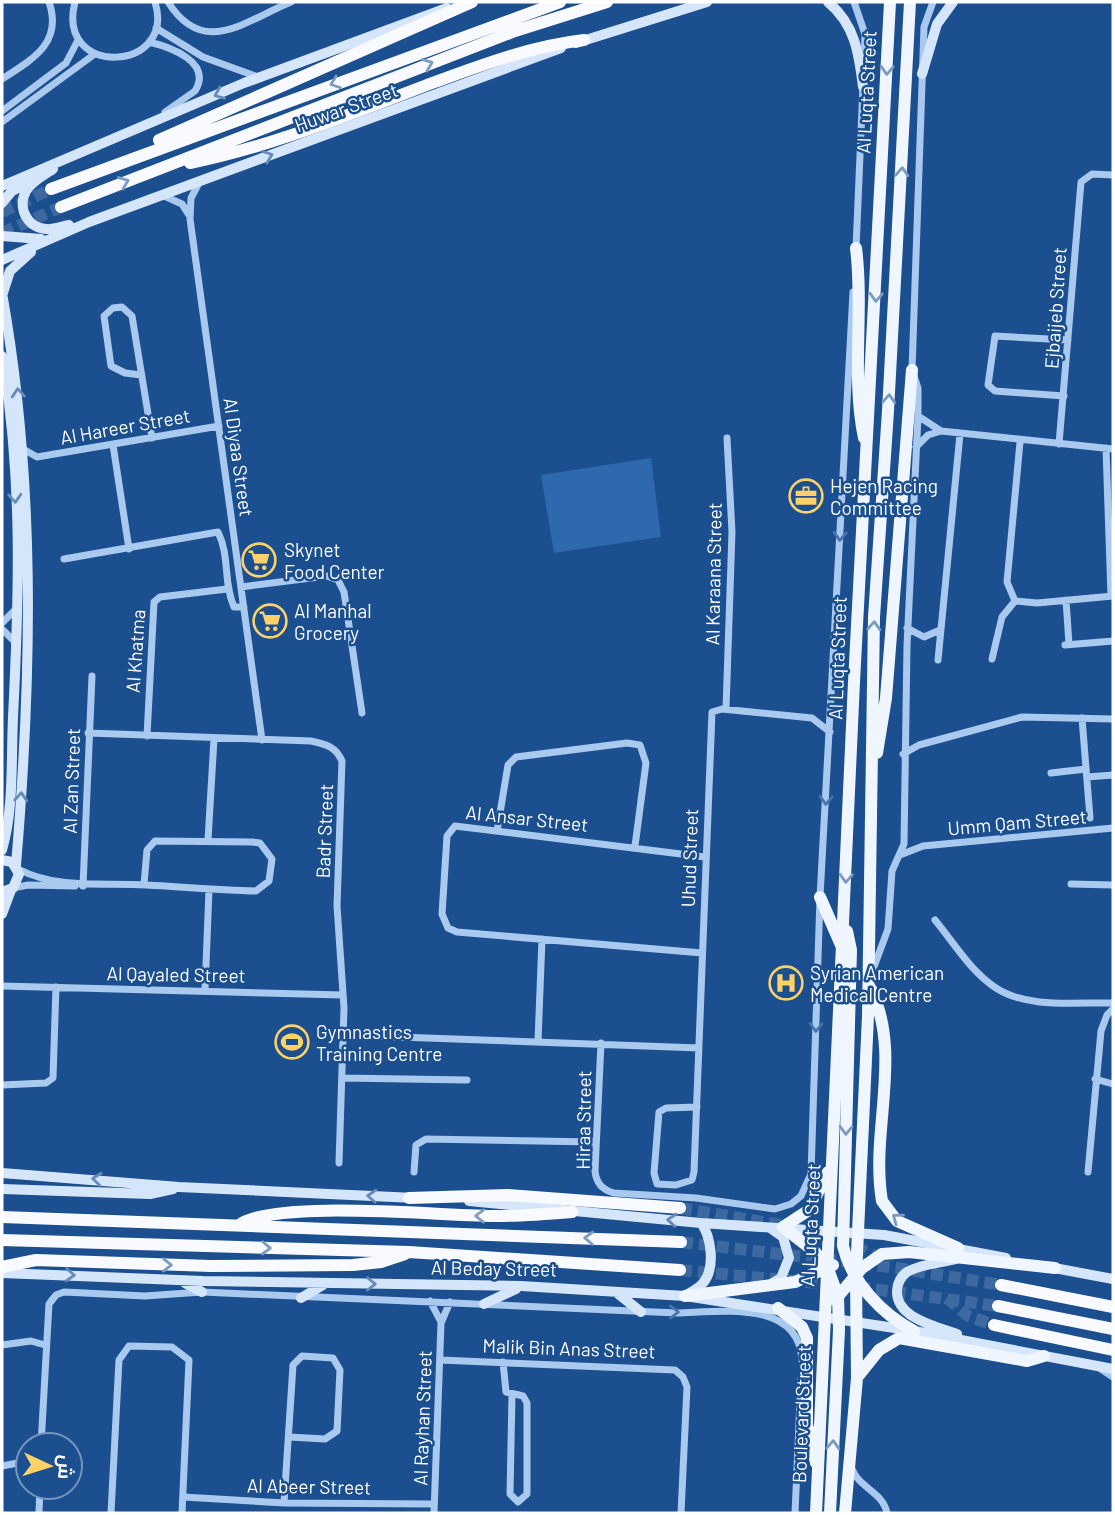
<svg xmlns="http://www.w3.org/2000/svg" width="1115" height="1515" font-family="Barlow,Cairo,sans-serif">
<rect width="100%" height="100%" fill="#1b4f8f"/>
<path fill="#2e69ad" d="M651 458 661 537 554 553 541 475Z"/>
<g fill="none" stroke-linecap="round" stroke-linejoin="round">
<path stroke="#3d69a0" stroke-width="12" stroke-dasharray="12 6" stroke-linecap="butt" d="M2 212 51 189
M2 233 61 207
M680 1208 782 1225
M821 1234 857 1247 884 1261
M681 1242 897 1268 1001 1285
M680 1270 836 1285
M858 1287 998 1306
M947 1298 968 1316 994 1325"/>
<path stroke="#a9c9ee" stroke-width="7" d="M75 2C55 78 177 73 155 2
M168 2C204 59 246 20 291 2
M854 2 865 34 864 67
M156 28 203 57 258 77
M149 42C170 47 213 62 195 91L165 112
M2 79C33 59 63 43 49 2
M2 111 66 63 78 40
M2 122 92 56
M200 181 191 198 190 219 262 740
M164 196 182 204 189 215
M856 248 863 86
M141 375 125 373 111 366 104 316 113 308 122 307 132 316 152 438
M1064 396 995 391 988 385 995 336 1068 340
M918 416 941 431 1113 449
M1020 442 1007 582 1015 601 1037 603 1113 596
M1059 444 1081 182 1092 174 1113 175
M113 445 129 549
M916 447 928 435 941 431
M1106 448 1111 596
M23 449 37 457 219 426
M64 559 218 532C230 556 223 582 234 607H244
M241 587 327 576 338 580 344 592 362 713
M1066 600 1069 644
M2 623 15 610
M907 628 924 637 940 630
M2 629 16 643
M1065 645 1113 641
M992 659 1002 617 1015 601
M938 660 960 434
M726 709 732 532 727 438
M1082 718 1090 818
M88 733 311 741C326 744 336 747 342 761L337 906 344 1008 339 1163
M147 736 154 602 160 597 227 589
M903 754 919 745 1022 717 1113 719
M1051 773 1086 769
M1087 777 1113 775
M497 831 508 765 516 757 627 743 640 745 646 763 635 846
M208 840 214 739
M900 855 923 846 1113 828
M18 869C59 890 103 882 147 885 183 887 220 890 256 891L269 881 272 859 260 843 252 842 155 841 147 850 144 884
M1071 884 1113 885
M83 886 92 676
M13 888 28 885 75 886
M935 920C954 943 971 972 996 988 1028 1009 1077 1002 1113 1003
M702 953 457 932 448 928 442 914 447 836 455 826 705 857
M872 972 888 929 892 871 904 844 907 646 918 416V388L912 370 924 27 933 2
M2 986 343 995
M205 990 209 890
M343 1035 699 1048
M538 1041 542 939
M601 1043 595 1171C596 1182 602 1190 614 1193L696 1198 775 1209 791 1204 801 1196 811 1174 820 897 853 292
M343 1078 467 1080
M1095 1079 1113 1084
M2 1085 46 1083 53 1078 56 987
M697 1107 666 1108 659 1112 654 1173 657 1184 676 1185 692 1180 694 1172 712 712 722 709 812 718 830 732
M414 1172 416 1145 426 1139 596 1142
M1088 1172 1101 1031 1107 1015 1113 1009
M430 1301 441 1322
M2 1345 31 1341 45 1345
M440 1360 675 1370 683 1377 687 1387 681 1513
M503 1362 506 1392 523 1396 527 1403V1494L518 1502 510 1494 512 1395
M1101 1369 1113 1377
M41 1445 49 1304 56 1295 64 1292 145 1296 202 1292 677 1313C719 1312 799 1299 802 1360
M2 1466 28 1461
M852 1469C859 1488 883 1492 887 1513
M183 1497 284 1503 434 1504
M284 1503 293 1365 302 1356 333 1358 340 1370 337 1431 325 1439 289 1437
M39 1513 40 1487
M111 1513 119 1360 129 1346 172 1347 189 1360 182 1513
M434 1513 441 1323 450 1302
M795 1513 801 1379"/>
<path stroke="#d6e6fa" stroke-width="10" d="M828 2C855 24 859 54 863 87
M576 43 707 2
M922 74 937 24 953 2
M53 169C44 175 31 182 26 191 17 207 27 228 46 229 53 230 62 226 69 225
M2 186 244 83 447 8
M2 203 12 191 31 181
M2 236 41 239
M2 260 89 222 561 48
M2 293C36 483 32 674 16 865
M2 296 10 271 31 252
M2 356C23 475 19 598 13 717 11 760 14 809 2 850
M2 860 12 862 19 874 13 888 2 892
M2 914 11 890
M2 1173 179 1187 415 1198
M2 1189 150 1194 173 1189
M469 1201 701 1223 884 1235 1006 1258
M770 1228 783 1237 789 1258 781 1278 771 1284
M956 1259C941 1263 920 1264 907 1272 901 1276 897 1284 897 1291 896 1318 937 1327 957 1334
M1049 1267 1113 1279
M2 1273 203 1281 521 1286 685 1296 914 1331 1113 1369
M185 1283 202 1292
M616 1292 641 1312
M685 1296C691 1292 699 1288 703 1283 716 1268 711 1236 701 1223
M301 1298 323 1285
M484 1304 516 1289"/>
<path stroke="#f0f6ff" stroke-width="12" d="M856 248C864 311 851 376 864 438
M877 753 886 698 912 370
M820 897 841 945
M847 931 851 950 843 1246C852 1283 882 1314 914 1331
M871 989C903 1056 870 1131 882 1201L897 1221 958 1248
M783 1227 815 1252 828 1269 838 1296 839 1330 830 1513
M783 1227 809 1210 828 1172
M685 1296 795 1282 833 1265
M835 1300 862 1268 882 1254 909 1252 1055 1268
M778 1308 802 1327 807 1338V1424L816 1463
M859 1375 879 1350 899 1338 1027 1361 1044 1356
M816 1513 854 682 890 2
M845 1513 857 1378 856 1275 868 1016 874 617 888 411 910 2"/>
<path stroke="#f8faff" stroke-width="12" d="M159 140 472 2
M190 163C274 146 355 112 435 82 484 64 532 46 584 40
M51 189 560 2
M61 207 515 31 607 2
M409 1198 508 1195 680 1208
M2 1217 681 1242
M242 1223C283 1200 443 1216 498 1216 522 1216 548 1214 572 1212
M2 1240 409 1252 680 1270
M2 1267 36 1260 211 1266 353 1265 381 1262 405 1254
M1001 1285 1113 1307
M998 1306 1113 1329
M994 1325 1113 1350"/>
</g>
<defs><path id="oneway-chevron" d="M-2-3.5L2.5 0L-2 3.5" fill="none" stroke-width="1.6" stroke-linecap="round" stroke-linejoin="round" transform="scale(1.75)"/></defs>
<g stroke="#7e9cc1">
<use href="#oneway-chevron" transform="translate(428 64) rotate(-21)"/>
<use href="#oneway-chevron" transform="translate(335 83) rotate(160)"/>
<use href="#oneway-chevron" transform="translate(124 182) rotate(-21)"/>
<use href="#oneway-chevron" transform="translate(480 1216) rotate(-179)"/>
<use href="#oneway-chevron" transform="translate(589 1238) rotate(-178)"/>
<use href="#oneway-chevron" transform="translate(266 1248) rotate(2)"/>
<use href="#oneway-chevron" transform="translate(167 1265) rotate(1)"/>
</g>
<g stroke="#7b9ac1">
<use href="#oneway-chevron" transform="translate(887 70) rotate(93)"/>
<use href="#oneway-chevron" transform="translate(902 172) rotate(-87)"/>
<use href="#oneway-chevron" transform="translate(876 297) rotate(93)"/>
<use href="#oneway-chevron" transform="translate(889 399) rotate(-87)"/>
<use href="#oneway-chevron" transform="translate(874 626) rotate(-87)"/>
<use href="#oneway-chevron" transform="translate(846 878) rotate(93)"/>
<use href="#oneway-chevron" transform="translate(846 1130) rotate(92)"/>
<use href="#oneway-chevron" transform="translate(897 1218) rotate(-143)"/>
<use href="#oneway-chevron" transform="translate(833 1445) rotate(-87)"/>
</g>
<g stroke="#668bba">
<use href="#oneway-chevron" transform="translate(219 94) rotate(157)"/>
<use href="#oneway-chevron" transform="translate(268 156) rotate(-20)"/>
<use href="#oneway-chevron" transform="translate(18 393) rotate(-95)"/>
<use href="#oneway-chevron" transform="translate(15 498) rotate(87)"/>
<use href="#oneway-chevron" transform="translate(21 797) rotate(-86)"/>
<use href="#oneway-chevron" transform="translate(97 1179) rotate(-174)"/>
<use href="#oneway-chevron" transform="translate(372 1196) rotate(-177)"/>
<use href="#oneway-chevron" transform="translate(672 1220) rotate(-175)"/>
<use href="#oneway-chevron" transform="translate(70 1275) rotate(3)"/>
<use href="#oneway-chevron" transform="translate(371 1284) rotate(1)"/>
</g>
<g stroke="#4674ac">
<use href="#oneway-chevron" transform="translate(840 536) rotate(93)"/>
<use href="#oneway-chevron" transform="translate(826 800) rotate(93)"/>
<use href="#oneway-chevron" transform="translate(816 1027) rotate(92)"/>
<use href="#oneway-chevron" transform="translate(674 1312)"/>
</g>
<defs>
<symbol id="office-ring" viewBox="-11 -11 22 22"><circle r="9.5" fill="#1b4f8f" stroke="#ffd166" stroke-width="1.5"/><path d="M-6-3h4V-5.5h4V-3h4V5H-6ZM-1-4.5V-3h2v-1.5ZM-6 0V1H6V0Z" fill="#ffd166"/></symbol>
<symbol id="supermarket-ring" viewBox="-11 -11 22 22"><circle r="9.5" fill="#1b4f8f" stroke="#ffd166" stroke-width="1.5"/><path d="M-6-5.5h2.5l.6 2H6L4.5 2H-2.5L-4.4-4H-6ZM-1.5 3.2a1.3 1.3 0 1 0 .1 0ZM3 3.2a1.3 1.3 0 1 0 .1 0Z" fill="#ffd166"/></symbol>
<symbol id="hospital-ring" viewBox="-11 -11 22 22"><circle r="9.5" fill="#1b4f8f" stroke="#ffd166" stroke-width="1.5"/><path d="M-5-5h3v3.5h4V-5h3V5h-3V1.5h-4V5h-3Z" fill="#ffd166"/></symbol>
<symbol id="stadium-ring" viewBox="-11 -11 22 22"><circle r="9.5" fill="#1b4f8f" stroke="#ffd166" stroke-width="1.5"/><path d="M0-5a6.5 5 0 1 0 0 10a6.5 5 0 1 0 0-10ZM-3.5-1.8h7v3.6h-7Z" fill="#ffd166"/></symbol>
</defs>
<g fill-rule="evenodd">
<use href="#office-ring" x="787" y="477" width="38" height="38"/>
<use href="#supermarket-ring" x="240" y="541" width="38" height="38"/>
<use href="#supermarket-ring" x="251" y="602" width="38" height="38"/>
<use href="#hospital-ring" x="767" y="964" width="38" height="38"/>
<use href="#stadium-ring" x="273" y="1023" width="38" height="38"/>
</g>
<g text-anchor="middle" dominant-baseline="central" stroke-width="5" stroke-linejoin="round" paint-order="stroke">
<g font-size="19" fill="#fff" stroke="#1b4f8f">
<text transform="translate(866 92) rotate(-87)">Al Luqta Street</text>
<text transform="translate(346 107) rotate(-20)">Huwar Street</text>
<text transform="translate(1055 308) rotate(-86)">Ejbaijeb Street</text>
<text transform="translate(125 426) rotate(-10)">Al Hareer Street</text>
<text transform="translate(239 457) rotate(82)">Al Diyaa Street</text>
<text transform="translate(713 574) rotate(-89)">Al Karaana Street</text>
<text transform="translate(135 651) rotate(-86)">Al Khatma</text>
<text transform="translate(837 658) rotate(-88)">Al Luqta Street</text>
<text transform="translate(71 781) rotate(-88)">Al Zan Street</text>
<text transform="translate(527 818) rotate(6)">Al Ansar Street</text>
<text transform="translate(1017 822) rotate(-5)">Umm Qam Street</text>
<text transform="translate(324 831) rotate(-88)">Badr Street</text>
<text transform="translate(689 858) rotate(-88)">Uhud Street</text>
<text transform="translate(176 974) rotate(1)">Al Qayaled Street</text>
<text transform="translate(583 1120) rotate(-89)">Hiraa Street</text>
<text transform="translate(810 1225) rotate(-87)">Al Luqta Street</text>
<text transform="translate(494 1268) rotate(1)">Al Beday Street</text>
<text transform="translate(569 1348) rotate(2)">Malik Bin Anas Street</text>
<text transform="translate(801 1414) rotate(-88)">Boulevard Street</text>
<text transform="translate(422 1418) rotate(-88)">Al Rayhan Street</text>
<text transform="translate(309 1486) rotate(1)">Al Abeer Street</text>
</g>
<g font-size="19" fill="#fff" stroke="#1b4f8f" text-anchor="start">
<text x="830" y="485">Hejen Racing<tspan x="830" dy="22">Committee</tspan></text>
<text x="284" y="549">Skynet<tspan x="284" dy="22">Food Center</tspan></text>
<text x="294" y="610">Al Manhal<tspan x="294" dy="22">Grocery</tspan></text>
<text x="810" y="972">Syrian American<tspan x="810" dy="22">Medical Centre</tspan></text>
<text x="316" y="1031">Gymnastics<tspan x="316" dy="22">Training Centre</tspan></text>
</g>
</g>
<rect width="1115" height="1515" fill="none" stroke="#ffffff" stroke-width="7"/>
<g transform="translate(49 1466) rotate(94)"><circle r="33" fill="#1b4f8f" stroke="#7695bc" stroke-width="2"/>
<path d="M0-5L12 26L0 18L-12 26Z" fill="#ffd166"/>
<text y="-10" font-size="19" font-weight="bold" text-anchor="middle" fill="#ffffff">ش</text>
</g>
</svg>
